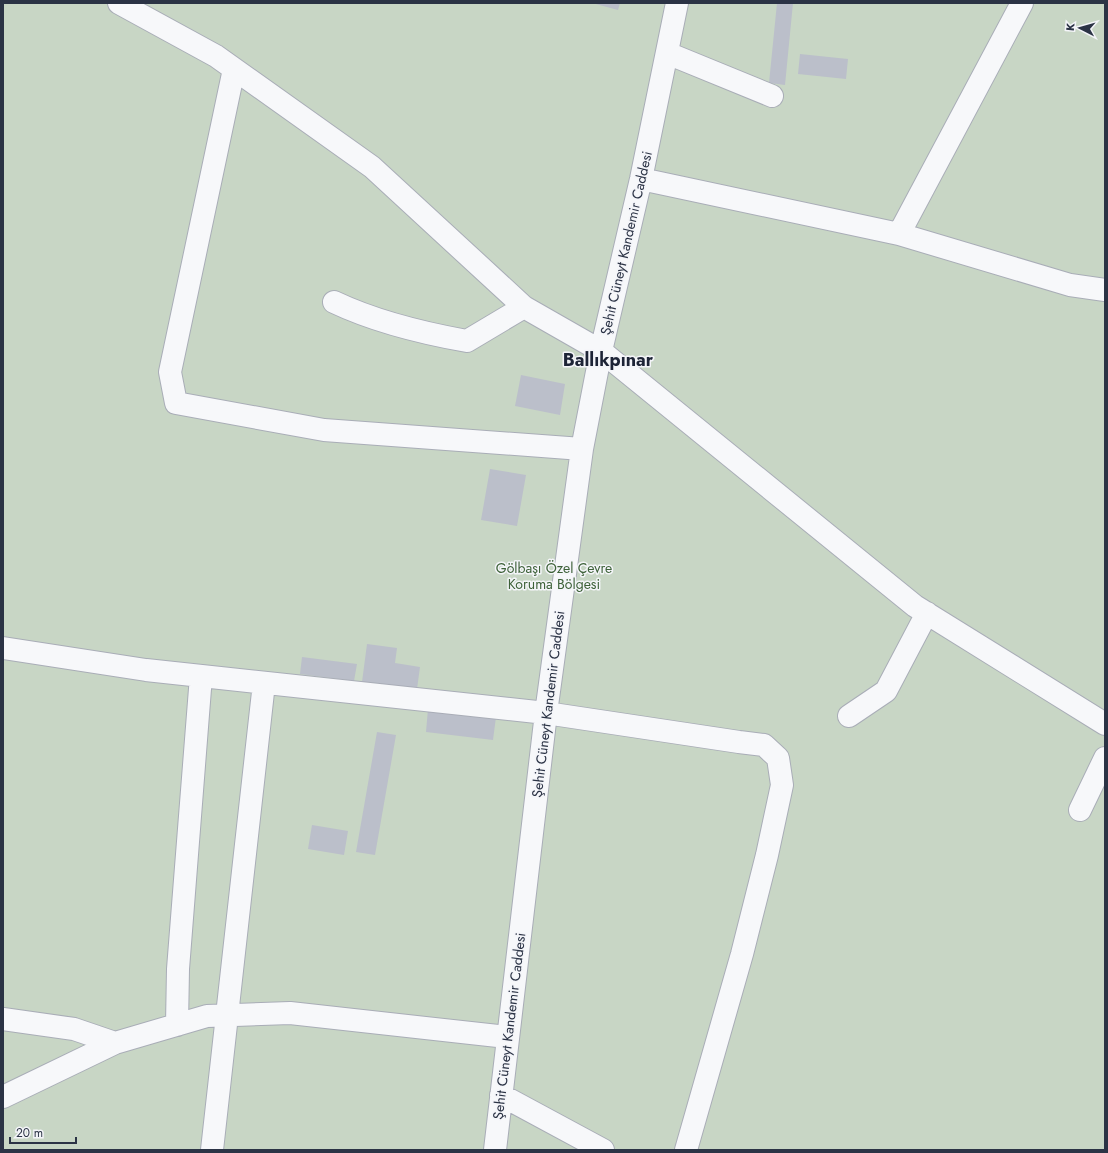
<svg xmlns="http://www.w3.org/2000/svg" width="1108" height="1153" font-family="Jost,sans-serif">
<rect width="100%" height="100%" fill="#e4e6ec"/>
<path fill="#c8d6c5" d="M3 3H1105V1150H3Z"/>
<path fill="#bbbfca" d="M592 3H620L618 10Z
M777 3H793L785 85 769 83Z
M800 54 848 59 846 79 798 74Z
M521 375 565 384 560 415 515 406Z
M490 469 526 475 517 526 481 520Z
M367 644 397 648 395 663 420 667 417 689 362 682Z
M302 657 357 664 354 681 300 674Z
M428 709 496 717 493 740 426 732Z
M377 732 396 735 375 855 356 852Z
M312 825 348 831 344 855 308 849Z"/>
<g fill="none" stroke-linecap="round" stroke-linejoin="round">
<defs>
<path id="minor" d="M119 3 216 56 372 167 524 307 601 351 915 606 1105 724
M667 53 772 96
M234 69 170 372 176 403 324 430 582 449
M641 179 899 234 1022 3
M899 234 1070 285 1105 290
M334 302C376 322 422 333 467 341L524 307
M3 648 146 670 546 713 739 742 764 745 778 758 782 785 767 855 742 954 686 1150
M849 716 886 691 927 613
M1080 810 1105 758
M3 1019 74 1029 115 1043
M177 1025 178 969 201 676
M501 1095 603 1150
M3 1097 115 1043 207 1016 290 1013 507 1037
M212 1150 264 683
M495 1150 546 713 582 449 601 351 641 179 677 3"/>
</defs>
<use href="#minor" stroke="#a9adb7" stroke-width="24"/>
<use href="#minor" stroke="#f7f8fa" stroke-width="22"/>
</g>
<g text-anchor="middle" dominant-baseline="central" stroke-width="3" stroke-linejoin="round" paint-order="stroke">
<g font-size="14" fill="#2b3345" stroke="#f4f5f9">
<text transform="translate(626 243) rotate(-77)">Şehit Cüneyt Kandemir Caddesi</text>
<text transform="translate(548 704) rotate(-83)">Şehit Cüneyt Kandemir Caddesi</text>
<text transform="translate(509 1026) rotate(-83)">Şehit Cüneyt Kandemir Caddesi</text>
</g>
<g font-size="14" fill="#3d6138" stroke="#f4f5f9">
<text x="554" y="568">Gölbaşı Özel Çevre<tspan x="554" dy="16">Koruma Bölgesi</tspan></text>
</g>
<g font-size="18" font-weight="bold" fill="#1d2436" stroke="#f4f5f9">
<text x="608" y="360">Ballıkpınar</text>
</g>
</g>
<rect width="1108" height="1153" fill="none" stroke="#2b3345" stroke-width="8"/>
<g transform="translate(1080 28) rotate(276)" stroke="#f4f5f9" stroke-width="3" paint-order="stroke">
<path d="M0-3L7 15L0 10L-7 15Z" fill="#2b3345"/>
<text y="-6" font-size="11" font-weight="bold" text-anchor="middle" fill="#2b3345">K</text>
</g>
<path d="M10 1137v6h66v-6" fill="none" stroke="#2b3345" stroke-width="2"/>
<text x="16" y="1137" font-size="12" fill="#2b3345" stroke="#f4f5f9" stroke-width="3" paint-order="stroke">20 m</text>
</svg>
